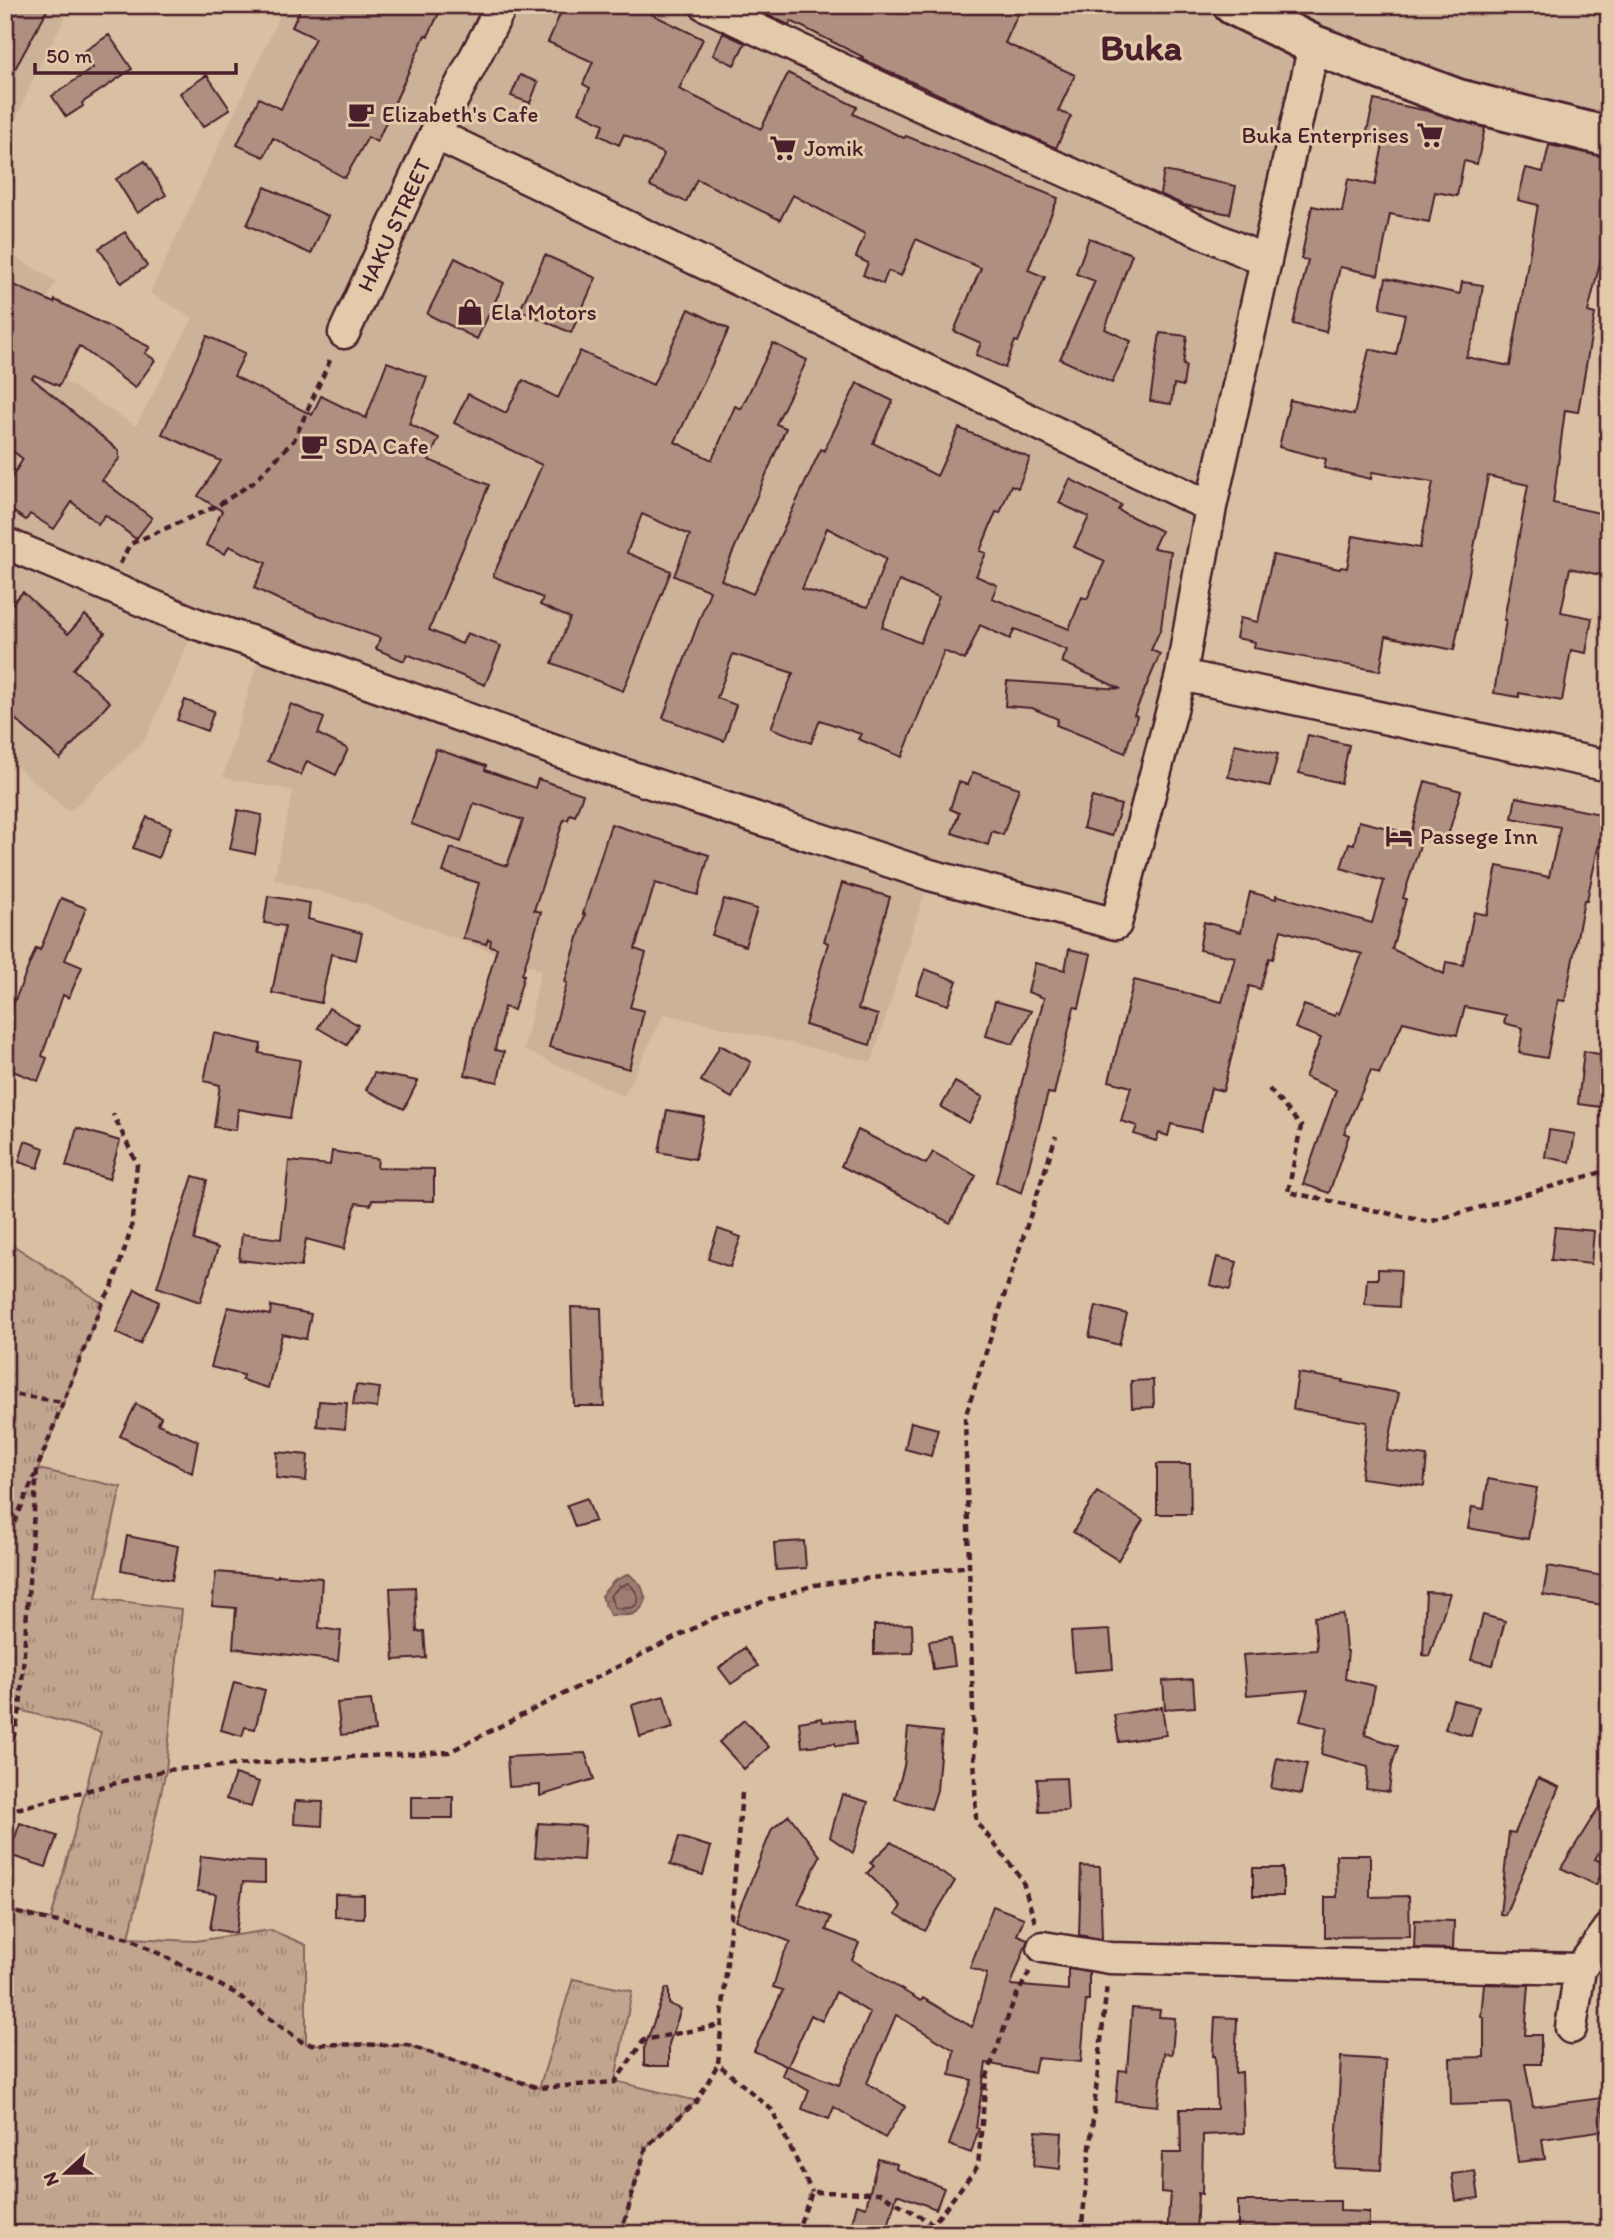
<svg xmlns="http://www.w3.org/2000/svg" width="1614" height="2239" font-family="Itim,sans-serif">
<defs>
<pattern id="grass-tufts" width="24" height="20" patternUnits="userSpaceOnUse" patternTransform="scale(1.75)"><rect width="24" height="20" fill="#c1a58f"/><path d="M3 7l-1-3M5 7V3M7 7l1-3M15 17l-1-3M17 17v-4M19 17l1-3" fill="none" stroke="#9f8675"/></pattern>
<pattern id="water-ripples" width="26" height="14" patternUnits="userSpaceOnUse" patternTransform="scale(1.75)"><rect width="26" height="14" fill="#9e7e72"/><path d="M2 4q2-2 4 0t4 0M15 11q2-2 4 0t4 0" fill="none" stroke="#83675e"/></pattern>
</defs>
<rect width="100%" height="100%" fill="#d9c0a3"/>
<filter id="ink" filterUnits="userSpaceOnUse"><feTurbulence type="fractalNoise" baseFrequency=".0143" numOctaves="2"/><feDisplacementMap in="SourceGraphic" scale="14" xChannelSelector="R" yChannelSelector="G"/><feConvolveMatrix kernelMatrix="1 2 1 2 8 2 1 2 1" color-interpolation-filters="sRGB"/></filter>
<g filter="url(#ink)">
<path fill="#ccb298" d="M5 5H73L42 59 5 145Z
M285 5H1609V137L1314 45 1116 924 930 875 872 1062 664 1014 624 1096 524 1050 541 970 364 904 274 879 293 791 223 777 262 646 197 624 145 740 69 812 5 756V251L56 281 35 323 32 361 136 426 193 318 150 293Z"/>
<path fill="url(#grass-tufts)" stroke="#86625d" stroke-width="2" d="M5 1240 102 1303 38 1469 121 1487 96 1598 182 1609 166 1770 129 1938 195 1941 271 1930 306 1945V2044L407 2045 539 2088 573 1979 632 1991 615 2081 697 2101 646 2147 621 2234H5V1910L51 1919 101 1732 5 1706Z"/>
<path fill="url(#water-ripples)" stroke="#7c5856" stroke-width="2" d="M629 1574 641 1585 646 1600C637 1619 628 1615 610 1615L601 1596 614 1581Z"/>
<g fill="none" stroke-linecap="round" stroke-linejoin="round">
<path stroke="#6c4547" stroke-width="2" d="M628 1583C634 1588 645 1602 633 1607 628 1609 620 1608 615 1608L610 1596 619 1587Z"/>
</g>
<path fill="#af9080" stroke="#4a1f2b" stroke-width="2" fill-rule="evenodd" d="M5 5H50L5 87Z
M302 5H443L428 36 425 35 377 142 368 137 345 178 273 138 264 157 237 145 259 98 281 109 315 38 292 27Z
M564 5H633L703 39 679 89 761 129 788 73 857 107 853 114 904 138 906 136 1058 198 1028 270 1045 277 1018 342 1015 341 1005 368 976 355 981 343 954 331 981 268 916 239 901 276 888 271 883 284 863 275 868 263 856 257 865 234 793 195 780 220 697 179 686 202 650 186 664 154 624 134 619 145 599 135 604 124 579 112 590 88 583 84 593 62 548 42Z
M747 5H1022L1005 43 1075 75 1058 111 1071 116 1056 148 862 59 863 57 791 21 789 25Z
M723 33 745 43 734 65 713 55Z
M109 35 132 69 82 103 83 106 66 117 52 96 93 68 83 52Z
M207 75 230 109 203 127 180 93Z
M520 75 538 82 530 103 511 96Z
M1374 100 1428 111 1485 128 1477 164 1464 161 1457 196 1435 192 1429 222 1390 214 1378 275 1340 267 1326 332 1293 324 1308 260 1301 259 1312 206 1342 212 1348 179 1375 185 1383 144 1365 140Z
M1549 145 1609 158V225L1588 312 1595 314 1578 412 1565 410 1553 503 1609 515V533L1600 575 1570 568 1561 612 1592 618 1586 653 1571 650 1562 701 1519 693V697L1494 693 1506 620H1504L1528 485 1488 476 1454 650 1386 636 1380 671 1254 648 1255 642 1236 638 1240 618 1258 622 1273 555 1340 569 1341 567 1347 568 1353 536 1420 548 1433 482 1372 472 1371 479 1324 468 1326 459 1279 447 1290 400 1354 415 1369 349 1396 355 1405 314 1380 308 1386 278 1460 294 1462 282 1483 285 1476 331 1466 357 1510 366 1538 205 1518 200 1526 168 1543 172Z
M145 161 166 195 137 213 116 179Z
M1164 171 1236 186 1230 214 1184 205 1160 194Z
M265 187 328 216 311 254 247 225Z
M125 232 147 266 121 283 99 248Z
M1089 238 1132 254 1105 329 1131 341 1112 383 1060 359 1095 281 1076 274Z
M545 255 596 278 571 333 520 310Z
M455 258 504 283 477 339 427 314Z
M5 281 54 303 55 300 150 347 145 353 155 360 135 388 79 346 59 386 34 375 32 378 119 451V459L102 480 152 518 136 539 105 515 98 524 72 502 54 529 30 514 26 520 5 506V488L23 459 5 445Z
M689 309 729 329 675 442 712 460 735 406 741 409 773 343 807 360 776 424 786 428 721 580 753 594 821 449 824 451 857 383 893 401 873 443 937 476 959 428 1030 458 1018 488 1011 485 1000 513 996 512 980 551 986 553 976 576 997 585 992 598 1069 629 1082 597 1087 599 1105 561 1074 547 1089 517 1059 503 1070 479 1121 505 1118 510 1161 531 1153 548 1171 551 1161 628 1151 650 1160 654 1134 715 1137 716 1125 753 1056 725 1058 719 1032 708 1005 706 1007 681 1121 689 1062 662 1067 650 1015 629 1010 639 980 625 965 660 944 651 902 757 858 739 861 734 820 720 811 743 771 728 793 673 733 654 717 698 736 705 724 741 663 718 710 591 674 576 690 535 642 514 627 553 671 571 623 691 552 663 570 618 540 605 543 598 493 576 542 465 454 423 468 394 506 413 523 380 558 398 580 351 653 385ZM827 528 886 558 868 607 802 589ZM899 581 939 597 920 643 882 627Z
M1160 333 1187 336 1183 365H1186L1183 386 1174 384 1171 404 1150 401Z
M207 336 245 353 234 376 312 415 321 396 366 418 387 362 427 377 409 424 439 438 429 460 489 485 429 630 462 644 467 633 501 646 485 685 407 654 404 661 376 649 380 638 284 602 254 588 266 563 229 546 225 554 206 545 222 511 198 496 221 461 162 434Z
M23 592 68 634 85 615 105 633 73 669 110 702 60 759 5 710V611Z
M185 700 214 711 207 731 177 720Z
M291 704 324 718 318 734 348 749 336 775 307 761 301 775 268 761Z
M1308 735 1349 745 1341 783 1299 773Z
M1235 744 1278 754 1270 786 1228 777Z
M436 749 486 766 485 770 535 788 538 779 583 794 575 816 570 814 568 820 564 819 534 910 541 912 522 975H524L514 1010 504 1007 495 1050 504 1052 498 1082 465 1075 474 1027 497 948 490 946 491 940 488 939 486 944 463 938 479 883 443 872 451 848 507 866 523 820 474 803 461 842 411 824Z
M973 772 1019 788 1003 835 992 831 988 845 952 833 959 813 950 809 959 782 968 785Z
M1425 781 1461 791 1445 846 1422 839 1403 898 1406 899 1392 949 1444 974 1446 962 1463 965 1474 912 1487 915 1497 866 1549 877 1560 827 1512 818 1516 797 1605 815 1587 900H1584L1565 1001 1558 1000 1547 1058 1519 1053 1523 1028 1504 1023 1506 1015 1465 1007 1457 1035 1403 1022 1379 1074 1371 1070 1344 1133 1349 1135 1329 1193 1303 1184 1336 1090 1305 1077 1321 1038 1295 1028 1304 1005 1335 1016 1336 1012 1339 1014 1362 954 1281 930 1273 959 1269 958 1260 989 1249 986 1223 1091 1211 1088 1201 1131 1171 1124 1168 1136 1159 1133 1156 1141 1134 1134 1137 1126 1121 1121 1131 1087 1109 1081 1134 980 1222 1002 1235 957 1199 950 1204 922 1241 932 1250 892 1276 899V895L1372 923 1384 881 1341 868 1349 843 1354 844 1359 821 1411 834Z
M1092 797 1121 805 1112 836 1083 828Z
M238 810 262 815 255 854 230 849Z
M147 817 171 827 158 858 133 848Z
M611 824 709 855 698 895 655 883 635 949 646 953 630 1007 644 1011 629 1069 549 1047 567 983 565 982 585 914H583Z
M842 883 890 897 858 1009 878 1015 870 1045 805 1025 828 943 824 941Z
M268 896 310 903 308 919 362 933 356 960 331 954 321 1003 272 993 285 926 264 923Z
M61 898 86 908 65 960 82 967 69 998 63 995 42 1056 47 1058 38 1081 5 1068V1003L13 1005 36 948 40 950Z
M724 899 757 909 745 946 712 935Z
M1069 949 1091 954 1079 1008 1074 1007 1054 1094 1048 1093 1022 1193 996 1182 1044 998 1028 992 1035 963 1065 970Z
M925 969 957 981 948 1005 916 994Z
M995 1001 1031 1011 1013 1044 986 1036Z
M329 1008 358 1025 347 1045 318 1028Z
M214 1033 261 1044 259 1053 300 1060 290 1118 238 1109 236 1130 214 1127 220 1085 204 1081Z
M720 1045 751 1062 732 1098 701 1081Z
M1584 1051 1609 1056V1108L1578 1104Z
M374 1073 418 1081 404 1109 366 1090Z
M955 1082 983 1097 969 1123 941 1107Z
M667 1110 704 1117 695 1159 659 1152Z
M77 1128 120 1141 109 1179 66 1166Z
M858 1130 926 1164 933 1152 976 1176 950 1223 905 1198 841 1166Z
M1549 1130 1575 1134 1570 1162 1545 1157Z
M25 1141 44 1148 38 1168 19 1162Z
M332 1151 378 1159 377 1168 434 1169V1201L372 1200 371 1205 356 1203 344 1249 306 1239 301 1267 239 1260 242 1234 281 1239 289 1161 330 1165Z
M193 1176 207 1180 194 1240 218 1248 200 1302 157 1287Z
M1555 1227 1594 1231 1591 1264 1551 1260Z
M718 1229 741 1237 730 1267 708 1259Z
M1217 1257 1237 1262 1230 1290 1210 1285Z
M1378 1269 1401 1270 1399 1307 1365 1305 1367 1279H1378Z
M135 1289 159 1302 140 1344 116 1333Z
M271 1306 311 1314 306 1339 282 1334 268 1388 242 1380 243 1375 211 1367 228 1307 270 1315Z
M1096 1306 1127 1314 1119 1345 1089 1337Z
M571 1307 601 1308 604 1406H574Z
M1298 1373 1343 1380 1342 1382 1399 1393 1387 1451 1427 1456 1424 1486 1361 1478 1367 1422 1293 1409Z
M1153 1380 1154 1407 1132 1408 1131 1381Z
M356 1385 380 1388 377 1408 353 1405Z
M319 1401 347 1403 345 1429 317 1426Z
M136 1404 161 1417 158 1424 198 1441 192 1473 120 1436Z
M911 1422 938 1429 931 1456 905 1449Z
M277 1452 308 1455 306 1481 276 1478Z
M1157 1464H1190L1191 1514H1157Z
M1488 1479 1537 1488 1528 1539 1468 1528 1472 1507 1484 1509Z
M1097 1492 1143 1520 1118 1560 1073 1532Z
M587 1498 595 1521 575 1527 567 1505Z
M127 1536 178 1546 172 1580 121 1570Z
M804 1541 806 1568 776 1570 774 1543Z
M1548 1566 1609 1577V1606L1543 1595Z
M216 1572 278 1577V1575L322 1578 319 1628 341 1631 338 1661 233 1648 236 1608 212 1606Z
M415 1587 417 1632 424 1631 426 1658 394 1660 390 1588Z
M1426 1592 1450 1593 1429 1656 1423 1655Z
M1343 1614 1346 1650 1348 1651 1345 1679 1375 1686 1365 1735 1398 1746 1392 1765 1389 1792 1366 1789 1368 1767 1321 1754 1327 1728 1300 1721 1308 1690 1247 1695 1243 1655 1317 1650 1314 1617Z
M1483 1615 1505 1621 1493 1665 1471 1660Z
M912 1624 913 1653 874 1654V1625Z
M1110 1630 1113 1669 1074 1672 1071 1632Z
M951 1638 955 1666 933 1669 929 1641Z
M744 1648 758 1666 731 1684 719 1668Z
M1193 1679 1195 1707 1165 1709 1163 1681Z
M234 1682 265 1690 255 1729 245 1727 242 1736 221 1730Z
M664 1696 673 1728 640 1737 632 1705Z
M371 1700 375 1731 341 1735 337 1703Z
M1453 1700 1479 1707 1471 1736 1445 1729Z
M1162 1707 1166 1735 1119 1742 1114 1715Z
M822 1718 823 1722 841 1720 854 1721 856 1744 836 1746 835 1743 802 1747 799 1722Z
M744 1720 769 1747 744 1769 719 1742Z
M908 1728 942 1732 937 1790 931 1809 895 1799 904 1766Z
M585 1753 594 1779 540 1796V1785L509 1787 507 1757Z
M1277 1758 1307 1764 1301 1794 1271 1788Z
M235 1774 259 1782 251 1807 226 1799Z
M1066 1778 1068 1811 1039 1812 1037 1779Z
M1538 1778 1559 1787 1505 1915 1500 1914 1509 1832 1515 1833Z
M1609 1791V1836L1595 1859 1606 1864 1596 1885 1561 1868Z
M842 1794 868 1802 853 1853 830 1837Z
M411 1797H453V1818H411Z
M295 1801 323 1802 322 1826 294 1824Z
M789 1815 820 1856 798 1904 831 1917 826 1930 859 1943 852 1960 921 2001 923 1998 972 2027 987 1974 970 1968 993 1906 1024 1918 1017 1935 1028 1939 1011 1985 1068 1990V1969L1089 1972V2000H1086L1081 2062 1037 2058 1034 2073 986 2063 976 2127 979 2128 971 2153 949 2145 972 2080 950 2075 954 2050 896 2015 867 2083 905 2106 885 2138 834 2107 829 2119 802 2109 809 2091 782 2075 786 2066 754 2051 783 1990 773 1987 783 1955 791 1942 735 1920 772 1829ZM836 1992 870 2013 839 2085 788 2066 811 2015 822 2021Z
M20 1823 57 1836 46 1867 9 1855Z
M538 1823 585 1826 583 1860 535 1857Z
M679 1837 711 1847 703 1875 670 1865Z
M891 1842 955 1881 925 1931 896 1914 901 1906 867 1873 874 1866 870 1863Z
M1336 1855H1370V1897L1409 1896 1410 1936 1325 1937V1897H1337Z
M201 1856 240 1861 265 1862V1883L243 1882 236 1933 210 1929 216 1894 197 1891Z
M1081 1866 1100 1867 1102 1939 1079 1935Z
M1253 1868H1283V1896H1253Z
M335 1894 364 1895V1918L335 1917Z
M1415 1920 1454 1921 1453 1949 1414 1948Z
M1484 1984 1529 1985 1525 2035H1541V2064H1525L1533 2107 1601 2098 1606 2130 1542 2139 1545 2159 1518 2162 1510 2103 1451 2105 1450 2058 1484 2057V2018L1481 2017Z
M666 1988H669V2004L681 2009 669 2044V2066H644V2049Z
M1132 2008 1160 2010 1159 2017 1175 2018 1172 2054 1164 2053 1158 2106 1116 2102 1119 2070 1127 2071Z
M1215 2017 1237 2018 1235 2073 1242 2072 1244 2133 1203 2135 1202 2194 1198 2193 1196 2234H1167L1170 2193 1161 2192 1162 2153H1181L1180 2109H1217L1215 2056H1213Z
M1341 2057 1386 2060 1381 2170 1335 2168Z
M1036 2131 1062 2133 1060 2169 1034 2166Z
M878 2159 897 2164 896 2169 944 2188 936 2209 897 2194 886 2234H849L857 2204 866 2207Z
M1475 2171 1479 2198 1456 2201 1452 2174Z
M1238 2201H1340V2211L1369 2212V2234H1238Z"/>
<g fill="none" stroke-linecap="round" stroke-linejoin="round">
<defs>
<path id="street" d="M705 5 914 103 1266 261
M435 134 1211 507
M344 333 435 134 502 5
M5 543 197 624 262 645 605 768 930 875 1116 924 1181 675 1211 507 1314 45
M1181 675 1609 766
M1043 1947 1110 1958 1580 1969
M1571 2028 1580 1969 1609 1929"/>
<path id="secondary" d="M1233 5 1314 45 1458 99 1609 137"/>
</defs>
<use href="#street" stroke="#4a1f2b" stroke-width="35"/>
<use href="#secondary" stroke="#4a1f2b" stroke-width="44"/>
<path stroke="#4a1f2b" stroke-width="4.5" stroke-dasharray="7 5" stroke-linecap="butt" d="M120 564 130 544 217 506 254 482 294 440 331 358
M1269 1089 1301 1126 1288 1192 1429 1222 1609 1170
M5 1393 63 1402
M5 1545 35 1475
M5 1774 20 1710 37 1469 102 1303 112 1287 131 1230 137 1164 113 1114
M742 1793 718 2064 772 2110 812 2192
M5 1812 166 1770 331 1758 449 1752 714 1618 814 1585 970 1566
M5 1910 129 1938 235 1993 305 2044 407 2045 539 2088 615 2082 644 2040 721 2025
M1035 1922 1022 1879 976 1821 965 1417 1056 1136
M621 2234 646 2147 697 2101 718 2064
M796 2234 812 2192 880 2193 933 2224 978 2166 986 2079 1014 2000 1031 1969
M1081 2234 1107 1984"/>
<use href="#street" stroke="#e2caab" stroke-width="30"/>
<use href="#secondary" stroke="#e2caab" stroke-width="38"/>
</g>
</g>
<defs>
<symbol id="cafe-bare" viewBox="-9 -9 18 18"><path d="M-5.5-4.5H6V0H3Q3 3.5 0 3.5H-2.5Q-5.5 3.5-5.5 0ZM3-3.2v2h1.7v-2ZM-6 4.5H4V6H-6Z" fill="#4a1f2b" stroke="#e2caab" stroke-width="2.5" paint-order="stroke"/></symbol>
<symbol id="supermarket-bare" viewBox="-9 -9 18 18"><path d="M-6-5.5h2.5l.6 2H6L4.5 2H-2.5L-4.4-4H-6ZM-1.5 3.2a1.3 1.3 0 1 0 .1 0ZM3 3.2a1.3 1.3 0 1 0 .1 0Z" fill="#4a1f2b" stroke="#e2caab" stroke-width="2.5" paint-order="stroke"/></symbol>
<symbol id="shop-bare" viewBox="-9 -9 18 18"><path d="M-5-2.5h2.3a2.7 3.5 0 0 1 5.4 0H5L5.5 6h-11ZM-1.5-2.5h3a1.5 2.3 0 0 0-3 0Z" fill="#4a1f2b" stroke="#e2caab" stroke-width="2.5" paint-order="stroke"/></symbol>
<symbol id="hotel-bare" viewBox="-9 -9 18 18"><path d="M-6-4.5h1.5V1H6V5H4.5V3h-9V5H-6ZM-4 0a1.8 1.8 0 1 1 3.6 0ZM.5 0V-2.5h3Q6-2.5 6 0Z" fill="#4a1f2b" stroke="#e2caab" stroke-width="2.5" paint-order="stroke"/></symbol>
</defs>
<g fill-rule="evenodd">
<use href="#cafe-bare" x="342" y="95" width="38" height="38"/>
<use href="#supermarket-bare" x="1411" y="116" width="38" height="38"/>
<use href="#supermarket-bare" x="764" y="129" width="38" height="38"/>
<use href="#shop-bare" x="451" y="293" width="38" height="38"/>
<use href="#cafe-bare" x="295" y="427" width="38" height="38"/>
<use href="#hotel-bare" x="1380" y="817" width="38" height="38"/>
</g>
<g text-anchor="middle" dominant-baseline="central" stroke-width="6" stroke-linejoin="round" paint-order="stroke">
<g font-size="23" fill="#4a1f2b" stroke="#e2caab" text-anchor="start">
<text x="382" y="114">Elizabeth's Cafe</text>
<text x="1409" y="135" text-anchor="end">Buka Enterprises</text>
<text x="804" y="148">Jomik</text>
<text x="491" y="312">Ela Motors</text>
<text x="335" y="446">SDA Cafe</text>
<text x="1420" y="836">Passege Inn</text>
</g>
<g font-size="23" fill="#4a1f2b" stroke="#e2caab">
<text transform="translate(394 225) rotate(-65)">HAKU STREET</text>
</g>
<g font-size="37" font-weight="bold" fill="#4a1f2b" stroke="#e2caab">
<text x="1141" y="47">Buka</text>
</g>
</g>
<rect width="1614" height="2239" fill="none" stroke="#e2caab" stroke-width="28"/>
<rect x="14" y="14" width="1586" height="2211" fill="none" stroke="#4a1f2b" stroke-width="2.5" filter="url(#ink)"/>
<g transform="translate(66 2173) rotate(248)" stroke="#e2caab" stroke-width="5" paint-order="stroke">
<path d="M0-5L12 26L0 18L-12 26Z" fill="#4a1f2b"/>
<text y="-10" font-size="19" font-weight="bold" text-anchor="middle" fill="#4a1f2b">N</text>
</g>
<path d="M35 63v10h201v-10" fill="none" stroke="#4a1f2b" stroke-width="3.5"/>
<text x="46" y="63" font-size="21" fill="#4a1f2b" stroke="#e2caab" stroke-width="5" paint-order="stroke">50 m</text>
</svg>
